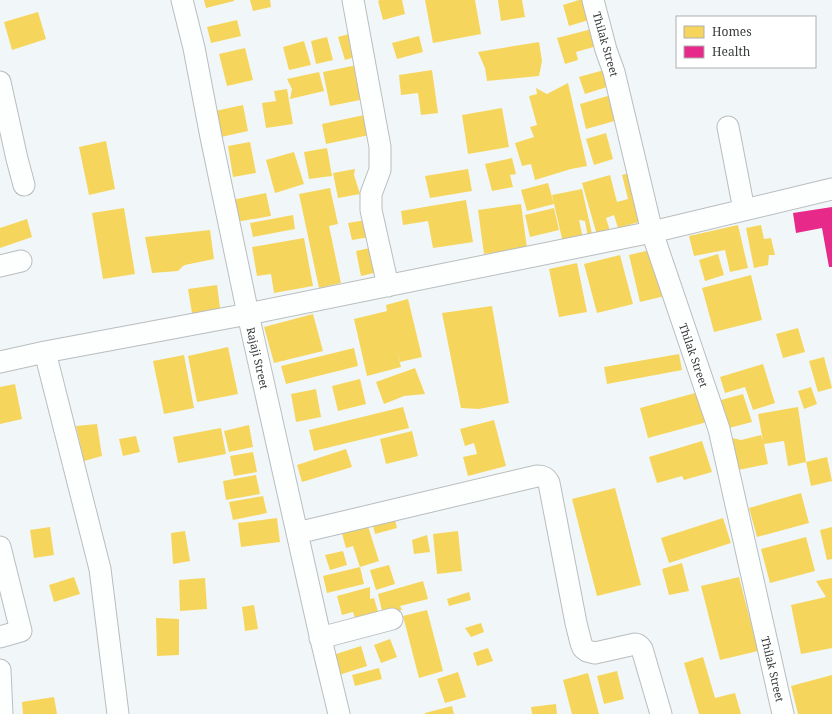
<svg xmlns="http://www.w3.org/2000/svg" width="832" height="714" font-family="'Noto Serif',serif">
<rect width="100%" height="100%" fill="#f1f7f8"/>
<path fill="#f6d55c" d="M204 0H234V1L206 8Z
M250 0H270L271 7 253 11Z
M380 0H402L405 14 383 20 378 1Z
M425 0H475L481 34 433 43Z
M498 0H522L525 17 501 21Z
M579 0H587L592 19 569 26 563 5Z
M38 12 46 39 12 50 4 22Z
M237 20 241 36 211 43 207 27Z
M592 29 597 46 576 52 578 60 565 64 557 38Z
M356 32 362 55 345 60 338 37Z
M419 36 423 52 397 59 392 43Z
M327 37 333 60 316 64 311 41Z
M304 41 311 65 289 70 283 47Z
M539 42 542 61 539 76 487 81 485 68 478 52Z
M245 48 253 80 227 86 219 54Z
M362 64 370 98 330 106 323 72Z
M432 70 438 113 421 115 418 93 401 95 399 75Z
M604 70 610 86 585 94 579 77Z
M319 72 324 91 290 99 292 89 287 79Z
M568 83 587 166 571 169 535 180 531 164 522 166 515 143 534 137 530 127 537 125 529 96 537 94 536 88 547 94Z
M287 89 293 124 266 128 262 103 276 101 274 91Z
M611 95 618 120 586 129 580 104Z
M243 105 248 131 221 137 215 111Z
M502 108 509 147 468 154 462 115Z
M369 114 374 134 326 144 322 124Z
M606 133 613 159 594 165 586 139Z
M106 141 115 189 89 195 79 147Z
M250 142 256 173 233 177 228 146Z
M327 148 332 176 309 179 304 152Z
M294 152 304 184 275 193 266 160Z
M512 158 516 174 510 175 513 187 492 191 485 164Z
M355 169 354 175 360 194 338 198 333 173Z
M468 169 472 191 430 198 425 176Z
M633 172 646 220 618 228 614 215 606 218 610 231 597 235 582 183 610 175 617 202 628 199 622 175Z
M548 183 554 204 527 211 521 190Z
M330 188 338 224 329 226 341 283 319 288 299 194Z
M582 189 593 238 588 237 585 221 579 220 583 238 563 243 552 195Z
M266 193 271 216 236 222 232 200Z
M466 200 473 242 433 248 428 221 403 225 401 211Z
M521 204 527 248 484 254 478 210Z
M124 208 135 274 103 279 92 213Z
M554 208 559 230 530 237 525 215Z
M293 215 295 229 253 237 250 223Z
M27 219 32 237 0 248V228Z
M372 219 375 236 352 240 348 223Z
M738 225 748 268 730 272 725 250 694 256 689 236Z
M761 225 764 239 771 238 775 255H769L768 265 754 268 746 228Z
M210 230 214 259 185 265 183 266 178 271 152 273 145 237Z
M304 238 313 286 274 293 271 274 257 276 252 247Z
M379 246 373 265 374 273 361 276 356 251Z
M654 249 665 296 640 302 629 255Z
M718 254 724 275 705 281 699 260Z
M620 255 633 304 597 313 584 264Z
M577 263 587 312 559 317 549 269Z
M751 275 762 320 714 332 702 288Z
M217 285 221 315 193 319 188 289Z
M408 299 422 357 400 362 396 347 401 367 367 376 354 319 387 311 386 305Z
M492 306 509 403 479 409 461 408 442 313Z
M313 314 323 351 274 363 264 327Z
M798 328 805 352 783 358 776 334Z
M228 347 238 394 197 402 188 356Z
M354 348 358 366 286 384 281 366Z
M679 354 682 370 607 384 604 367Z
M184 355 194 408 164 414 153 361Z
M824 357 832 388 818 392 809 361Z
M763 364 775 403 753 410 745 387 725 393 720 377Z
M415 368 425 394 404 396 384 404 376 382Z
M360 379 366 404 338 411 332 386Z
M15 384 22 419 0 424V387Z
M811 387 817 404 804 409 798 391Z
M316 389 321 417 296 422 291 394Z
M699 392 707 422 648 438 640 408Z
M743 394 752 422 729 428 721 400Z
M403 407 409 428 314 451 309 430Z
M798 407 806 462 827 457 832 481 811 486 806 462 788 466 784 441 764 444 768 464 738 470 732 438 741 440 761 435 763 441 758 414Z
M494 420 506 466 468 476 463 457 477 454 474 443 465 446 460 429Z
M97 424 102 456 84 461 76 426Z
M249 425 253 447 229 452 224 431Z
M221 428 226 454 178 463 173 437Z
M412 431 418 456 386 464 380 439Z
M136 436 140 452 123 456 119 439Z
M702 441 712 472 684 480 682 476 657 483 649 457Z
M346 449 352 467 302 482 297 465Z
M253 452 257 472 234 476 230 456Z
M256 475 260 494 226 500 223 481Z
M615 488 641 585 597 596 572 499Z
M801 493 809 523 757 537 749 508Z
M263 496 267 513 233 520 229 502Z
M393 512 397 528 375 534 371 518Z
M277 518 280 542 241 547 238 523Z
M723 518 731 543 669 563 661 538Z
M367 523 379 561 360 567 364 584 327 593 323 576 360 567 353 546 346 548 341 530Z
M50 527 54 555 34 558 30 530Z
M832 527V559L827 560 820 530Z
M185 531 190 561 173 564 171 533Z
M458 531 462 571 437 574 433 534Z
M427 535 430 552 414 554 412 540Z
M806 537 815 571 770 583 761 549Z
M343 551 347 565 330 570 325 555Z
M682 563 689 591 669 595 662 569Z
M389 565 395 584 376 590 370 570Z
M74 577 80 594 54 602 49 585Z
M739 577 758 651 720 660 701 586Z
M205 578 207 609 180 611 179 580Z
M832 578V648L801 654 791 605 826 597 816 581Z
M423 581 428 599 400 606 402 610 383 615 378 594Z
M370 587V599L374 598 379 615 356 622 353 612 342 615 337 596Z
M469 592 471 600 449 606 447 599Z
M254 605 258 629 245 631 242 607Z
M427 610 443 671 419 678 403 616Z
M156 618 179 619V655L157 656Z
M481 623 484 632 471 637 465 628Z
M390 639 397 657 381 663 374 645Z
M361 646 367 666 339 675 333 655Z
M488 648 493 661 477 666 473 653Z
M703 657 715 698 735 693 741 714H699L684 663Z
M379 668 382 679 355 686 352 675Z
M617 671 624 699 604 704 597 676Z
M458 672 466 697 445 703 437 679Z
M588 673 599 714H572L563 680Z
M832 675V714H798L791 686Z
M54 697 57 714H23L22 702Z
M556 704 557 714H532L531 707Z
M452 706 454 714H425V713Z"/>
<path fill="#e7298a" d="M832 207V267H829L822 228 796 233 793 213Z"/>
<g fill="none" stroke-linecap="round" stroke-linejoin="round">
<defs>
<path id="minor" d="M182 0 194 48 211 137 248 314 319 631 339 714
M353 0 380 147V170L371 194V210L388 286
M593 0 606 50 614 72 652 232 719 429 783 714
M0 82 17 159 24 185
M728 127 744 210
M0 266 21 261
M45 352 100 569 118 714
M0 362 45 352 248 314 652 232 832 189
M297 533 537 476C543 476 546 477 549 483L576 623 581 643 583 648 587 651 595 653 635 644C638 644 640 646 642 649L661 714
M0 547 21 631 0 637
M320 638 392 619
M0 670 2 714"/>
</defs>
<use href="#minor" stroke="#b9bdbe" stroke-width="23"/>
<use href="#minor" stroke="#fdfefe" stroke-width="21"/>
</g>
<g text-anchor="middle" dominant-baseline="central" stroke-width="4" stroke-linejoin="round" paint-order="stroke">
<g font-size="11" fill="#363a3b" stroke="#fff">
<text transform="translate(606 44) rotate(74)">Thilak Street</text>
<text transform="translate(694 355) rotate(71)">Thilak Street</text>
<text transform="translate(258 358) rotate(77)">Rajaji Street</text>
<text transform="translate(773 669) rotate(77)">Thilak Street</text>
</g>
</g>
<rect x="676" y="16" width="140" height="52" fill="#ffffff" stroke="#afb0b1"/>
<rect x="684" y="26" width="20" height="12" fill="#f6d55c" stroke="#afb0b1"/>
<text x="712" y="36" font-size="12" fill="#363a3b">Homes</text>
<rect x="684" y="46" width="20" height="12" fill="#e7298a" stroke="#afb0b1"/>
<text x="712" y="56" font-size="12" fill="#363a3b">Health</text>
</svg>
